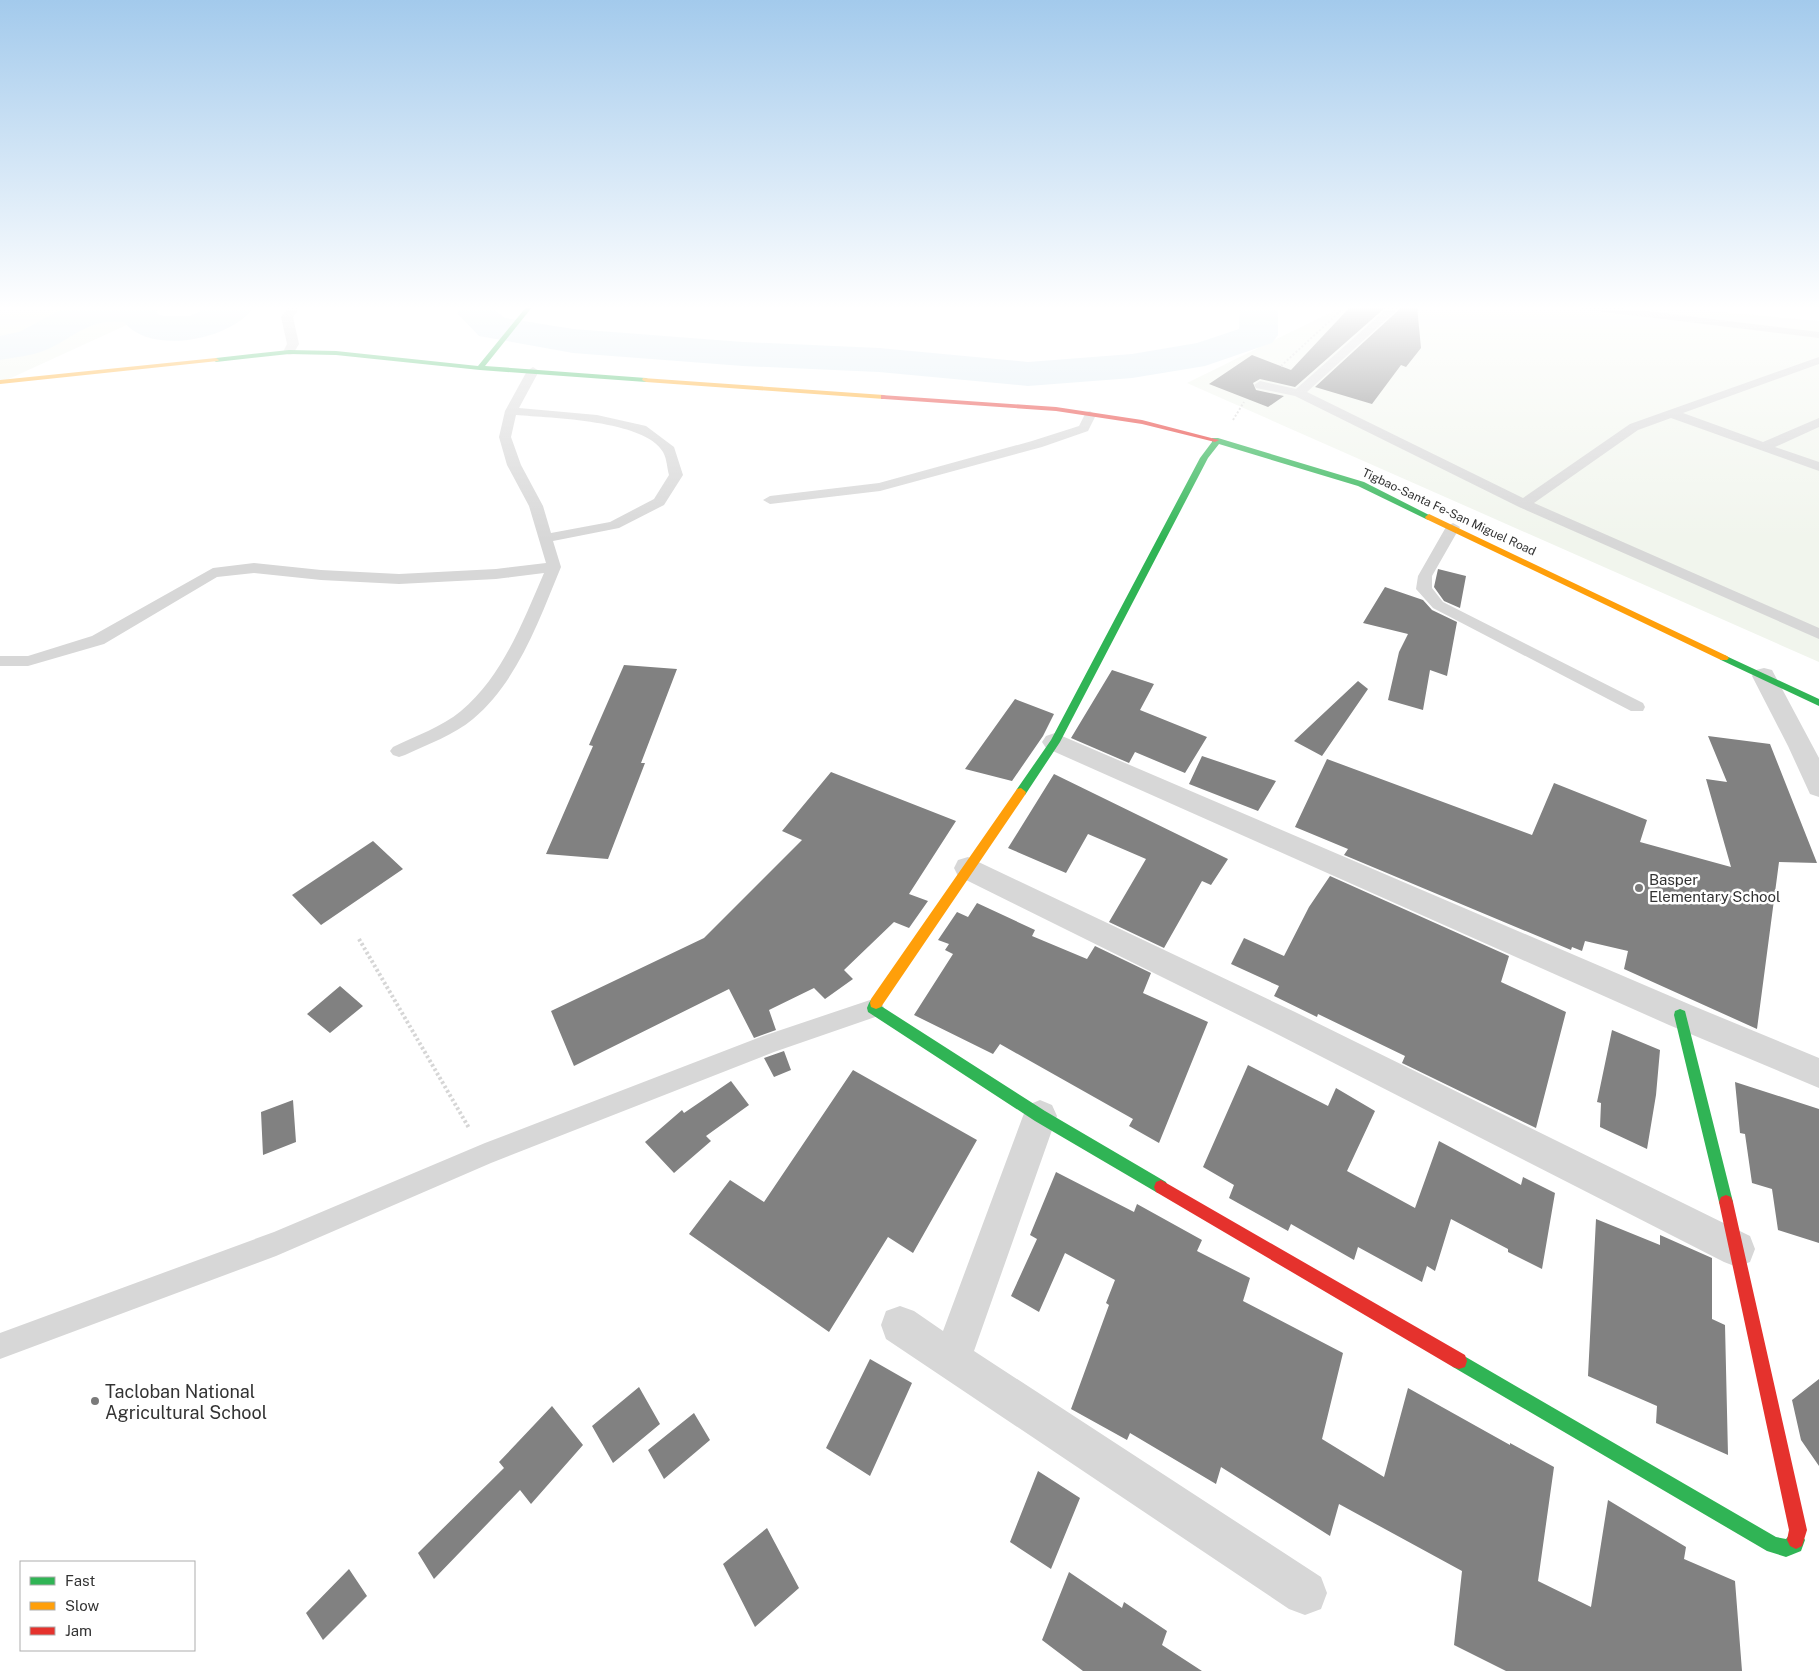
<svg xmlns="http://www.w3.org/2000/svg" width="1819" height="1671" font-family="'Public Sans',sans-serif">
<rect width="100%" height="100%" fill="#fff"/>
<path fill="#f1f5ed" d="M0 306H168L0 383Z
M1344 306H1660L1819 321V662L1187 383Z"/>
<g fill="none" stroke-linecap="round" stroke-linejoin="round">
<path fill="#ddebf3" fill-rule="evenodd" d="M74 306H151L159 315 166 316H190L211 306H255C232 340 151 356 124 322 89 318 75 337 46 350 32 356 15 357 0 360V336L19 332 62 309Z
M462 306H500L496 311 505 318 573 329 743 342 879 348 1028 362 1132 354 1197 343 1239 329 1240 306H1278V335L1272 343 1205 366 1132 378 1028 386 879 372 743 366 573 353 479 336 457 313Z"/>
</g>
<path fill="#818181" d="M1351 306H1387L1295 387 1260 379 1253 383 1256 390 1284 396 1268 407 1209 384 1252 355 1291 370Z
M1403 306H1417L1421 348 1406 367 1401 365 1372 404 1315 387Z
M1438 569 1466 576 1460 608 1444 601 1434 587Z
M1385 587 1423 600 1432 610 1457 622 1447 676 1430 670 1423 710 1388 700 1399 652 1408 634 1363 623Z
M624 665 677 669 641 763H645L608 859 546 854 593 746 589 745Z
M1112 670 1154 684 1140 710 1207 737 1185 773 1135 752 1129 763 1071 738Z
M1358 681 1368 689 1322 756 1294 741Z
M1015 699 1054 714 1043 736 1012 781 965 769Z
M1708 736 1770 744 1817 863 1779 862 1757 1029 1624 969 1628 951 1585 941 1582 951 1572 947 1571 950 1344 855 1348 849 1295 827 1327 759 1532 835 1554 783 1647 820 1640 842 1731 867 1706 779 1727 782Z
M1202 756 1276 781 1258 811 1189 784Z
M831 772 956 821 909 894 928 901 909 928 894 922 844 970 853 979 825 999 814 988 769 1010 776 1030 754 1038 729 989 574 1066 551 1011 704 938 802 840 782 831Z
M1054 774 1228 859 1211 885 1202 881 1164 948 1109 922 1146 859 1088 834 1066 873 1008 848Z
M373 841 403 869 321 925 292 895Z
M1330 876 1509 956 1501 982 1566 1012 1536 1128 1402 1063 1405 1056 1318 1014 1317 1017 1274 996 1279 986 1231 964 1244 938 1284 956 1309 907Z
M977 903 1035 930 1032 936 1087 959 1095 946 1151 973 1143 993 1208 1022 1159 1143 1129 1126 1133 1119 1000 1044 993 1054 914 1015 953 954 945 950 949 944 938 940 957 912 968 917Z
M340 986 363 1006 330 1033 307 1014Z
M1612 1030 1660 1050 1656 1095 1647 1149 1600 1127 1601 1103 1597 1102Z
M784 1051 791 1070 774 1077 764 1058Z
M1248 1065 1328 1106 1336 1088 1375 1111 1347 1171 1415 1208 1439 1141 1521 1185 1523 1177 1555 1193 1542 1269 1508 1252V1249L1451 1219 1435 1271 1427 1266 1422 1282 1358 1247 1354 1260 1291 1224 1288 1231 1229 1198 1234 1185 1203 1167Z
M853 1070 977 1140 913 1253 888 1237 829 1332 689 1234 730 1180 764 1202Z
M731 1081 749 1105 706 1136 711 1141 674 1173 645 1142 682 1110 684 1113Z
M1735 1082 1819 1109V1243L1778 1230 1772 1189 1752 1183 1745 1134 1740 1133Z
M293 1100 296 1142 263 1155 261 1112Z
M1056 1172 1134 1212 1137 1204 1202 1240 1197 1251 1250 1278 1243 1301 1343 1353 1322 1439 1384 1477 1408 1388 1510 1445V1443L1554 1467 1538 1581 1591 1607 1608 1500 1686 1547 1684 1559 1735 1581 1742 1671H1506L1454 1645 1462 1571 1339 1504 1330 1536 1221 1467 1216 1484 1130 1433 1127 1440 1071 1409 1109 1305 1106 1303 1115 1280 1065 1253 1039 1312 1011 1296 1037 1239 1030 1235Z
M1596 1219 1660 1245V1235L1712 1258V1319L1725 1325 1728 1455 1656 1423 1657 1406 1588 1376Z
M870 1359 912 1383 870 1476 826 1448Z
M1819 1379V1466L1801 1440 1792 1400Z
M639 1387 660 1424 613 1463 592 1426Z
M552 1406 583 1445 531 1504 520 1490 434 1579 418 1553 504 1468 499 1462Z
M694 1413 710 1440 664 1479 648 1450Z
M1038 1471 1080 1498 1051 1569 1010 1542Z
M767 1528 799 1588 755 1627 723 1564Z
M349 1569 367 1596 323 1640 306 1613Z
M1069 1572 1122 1608 1124 1602 1167 1631 1162 1645 1202 1671H1083L1042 1640Z"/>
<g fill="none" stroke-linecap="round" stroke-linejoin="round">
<path stroke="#d6d6d6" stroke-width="2" stroke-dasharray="2 2" stroke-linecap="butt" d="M1281 366 1346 306
M1233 420 1244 402"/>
<path stroke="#d6d6d6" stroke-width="4" stroke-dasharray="2.5 2.5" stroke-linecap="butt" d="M359 939 469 1128"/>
<path fill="#d7d7d7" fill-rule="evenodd" d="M290 306H301L293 317 299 344 293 354 289 355 283 352 287 344 281 317Z
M1390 306H1401L1307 392 1523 498 1630 424 1819 357V364L1683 413 1763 442 1819 418V427L1775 447 1819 462V471L1671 418 1638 430 1534 503 1819 628V639L1519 507 1295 396 1256 388 1254 385 1260 381 1296 389Z
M1575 306H1605L1819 332V338L1580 309Z
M533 367 539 371 519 408 597 415 646 426 674 447 683 475 664 505 619 528 553 541 561 567C539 620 518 681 473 719 454 735 428 744 405 755L399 757 393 755 390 751 393 747C415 736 442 727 461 711 503 676 523 621 544 573L496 579 399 584 321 580 254 573 217 577 104 644 28 666H0V656H28L92 636 213 568 254 563 321 570 399 574 496 569 546 563 529 506 507 465 499 437 505 411 527 371ZM516 415C551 418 645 420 663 452 667 459 667 468 669 475L654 499 610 522 551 533 543 506 521 465 511 437Z
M1090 411 1096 415 1088 431 1042 447 880 491 770 504 763 500 770 496 879 483 1032 441 1079 426 1086 412Z
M1453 523 1460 527 1432 576V588L1443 602 1643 703 1645 707 1643 711H1631L1433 608 1416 589 1418 576 1446 527Z
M873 999 881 1001 884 1008 881 1015 774 1052 491 1163 276 1256 0 1359V1333L274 1232 485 1143 763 1036Z"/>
<path fill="#d7d7d7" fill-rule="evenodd" d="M1764 668 1772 670 1819 758V797L1810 794 1788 746 1752 676 1756 670Z
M1055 733 1691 1005 1819 1058V1088L1669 1025 1046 748 1042 742 1046 736Z
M968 857 1295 1012 1750 1236 1755 1249 1750 1262 1737 1267 1724 1262 1273 1032 958 876 954 868 958 860Z
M1040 1100 1052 1105 1057 1116 974 1351 1321 1577 1327 1593 1321 1609 1305 1615 1289 1609 886 1339 881 1325 886 1311 900 1306 914 1311 943 1331 1023 1116 1028 1105Z"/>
<path fill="#30b455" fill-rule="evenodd" d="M527 306H533L485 366 646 378 650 380 646 382 480 370 336 355 289 354 216 362 213 360 216 358 289 350 336 351 478 366Z
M1212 438H1218L1364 482 1433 517 1429 520 1426 519 1358 486 1219 444 1208 458 1060 742 1025 795H1017L1016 792 1017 789 1051 740 1200 458 1212 442Z
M1724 655 1819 699V706L1721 660 1719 658Z
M876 997 881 999 882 1003 881 1006 1045 1111 1166 1182 1168 1187 1166 1192 1161 1194 1156 1192 1035 1121 868 1012 867 1008C869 1003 870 999 876 997Z
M1680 1009 1685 1011 1686 1015 1733 1202 1731 1207 1726 1209 1721 1207 1719 1202 1674 1015 1675 1011Z
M1459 1353 1776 1537 1786 1539 1790 1534 1796 1531 1802 1534 1805 1540 1801 1551 1786 1557 1767 1551 1453 1367 1451 1361 1453 1355Z"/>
<path fill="#ff9f0a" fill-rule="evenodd" d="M216 358 219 360 218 361 0 384V380Z
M643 378 884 395 888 397 884 399 646 382 642 380Z
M1429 514 1727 656 1729 658 1727 660H1721L1426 519 1425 517Z
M1021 788 1026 792 1025 795 881 1007 876 1009 871 1007 870 1003 871 999 1017 789Z"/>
<path fill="#e5322d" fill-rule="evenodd" d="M881 395 1056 407 1142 420 1219 440 1215 442 1142 424 1056 411 884 399H881Z
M1161 1180 1465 1355 1467 1361 1465 1367 1459 1369 1453 1367 1156 1192 1154 1187 1156 1182Z
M1726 1195 1731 1197 1733 1202 1807 1530 1802 1546 1796 1549 1790 1546 1787 1540 1789 1530 1719 1202 1721 1197Z"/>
</g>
<linearGradient id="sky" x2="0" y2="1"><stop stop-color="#a3caec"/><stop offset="0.57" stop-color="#fff"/><stop offset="1" stop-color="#fff" stop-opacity="0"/></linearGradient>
<rect width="1819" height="540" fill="url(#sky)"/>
<g fill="#7a7a7a" stroke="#fff" stroke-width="2">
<circle cx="1639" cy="888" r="5"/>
<circle cx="95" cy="1401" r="5"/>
</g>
<g text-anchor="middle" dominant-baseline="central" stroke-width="5" stroke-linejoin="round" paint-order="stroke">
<g font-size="12" fill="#333" stroke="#fff">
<text transform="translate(1449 512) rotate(25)">Tigbao-Santa Fe-San Miguel Road</text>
</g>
<g font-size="15" fill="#333" stroke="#fff" text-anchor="start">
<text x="1649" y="879">Basper<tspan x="1649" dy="17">Elementary School</tspan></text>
</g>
<g font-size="18" fill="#333" stroke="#fff" text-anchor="start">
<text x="105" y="1391">Tacloban National<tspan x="105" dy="21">Agricultural School</tspan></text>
</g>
</g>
<rect x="20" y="1561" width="175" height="90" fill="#ffffff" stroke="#adadad"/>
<rect x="30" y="1577" width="25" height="8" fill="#30b455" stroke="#adadad"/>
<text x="65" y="1586" font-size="15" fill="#333333">Fast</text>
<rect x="30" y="1602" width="25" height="8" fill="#ff9f0a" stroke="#adadad"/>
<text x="65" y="1611" font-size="15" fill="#333333">Slow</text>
<rect x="30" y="1627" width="25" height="8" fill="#e5322d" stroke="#adadad"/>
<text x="65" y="1636" font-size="15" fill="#333333">Jam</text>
</svg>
